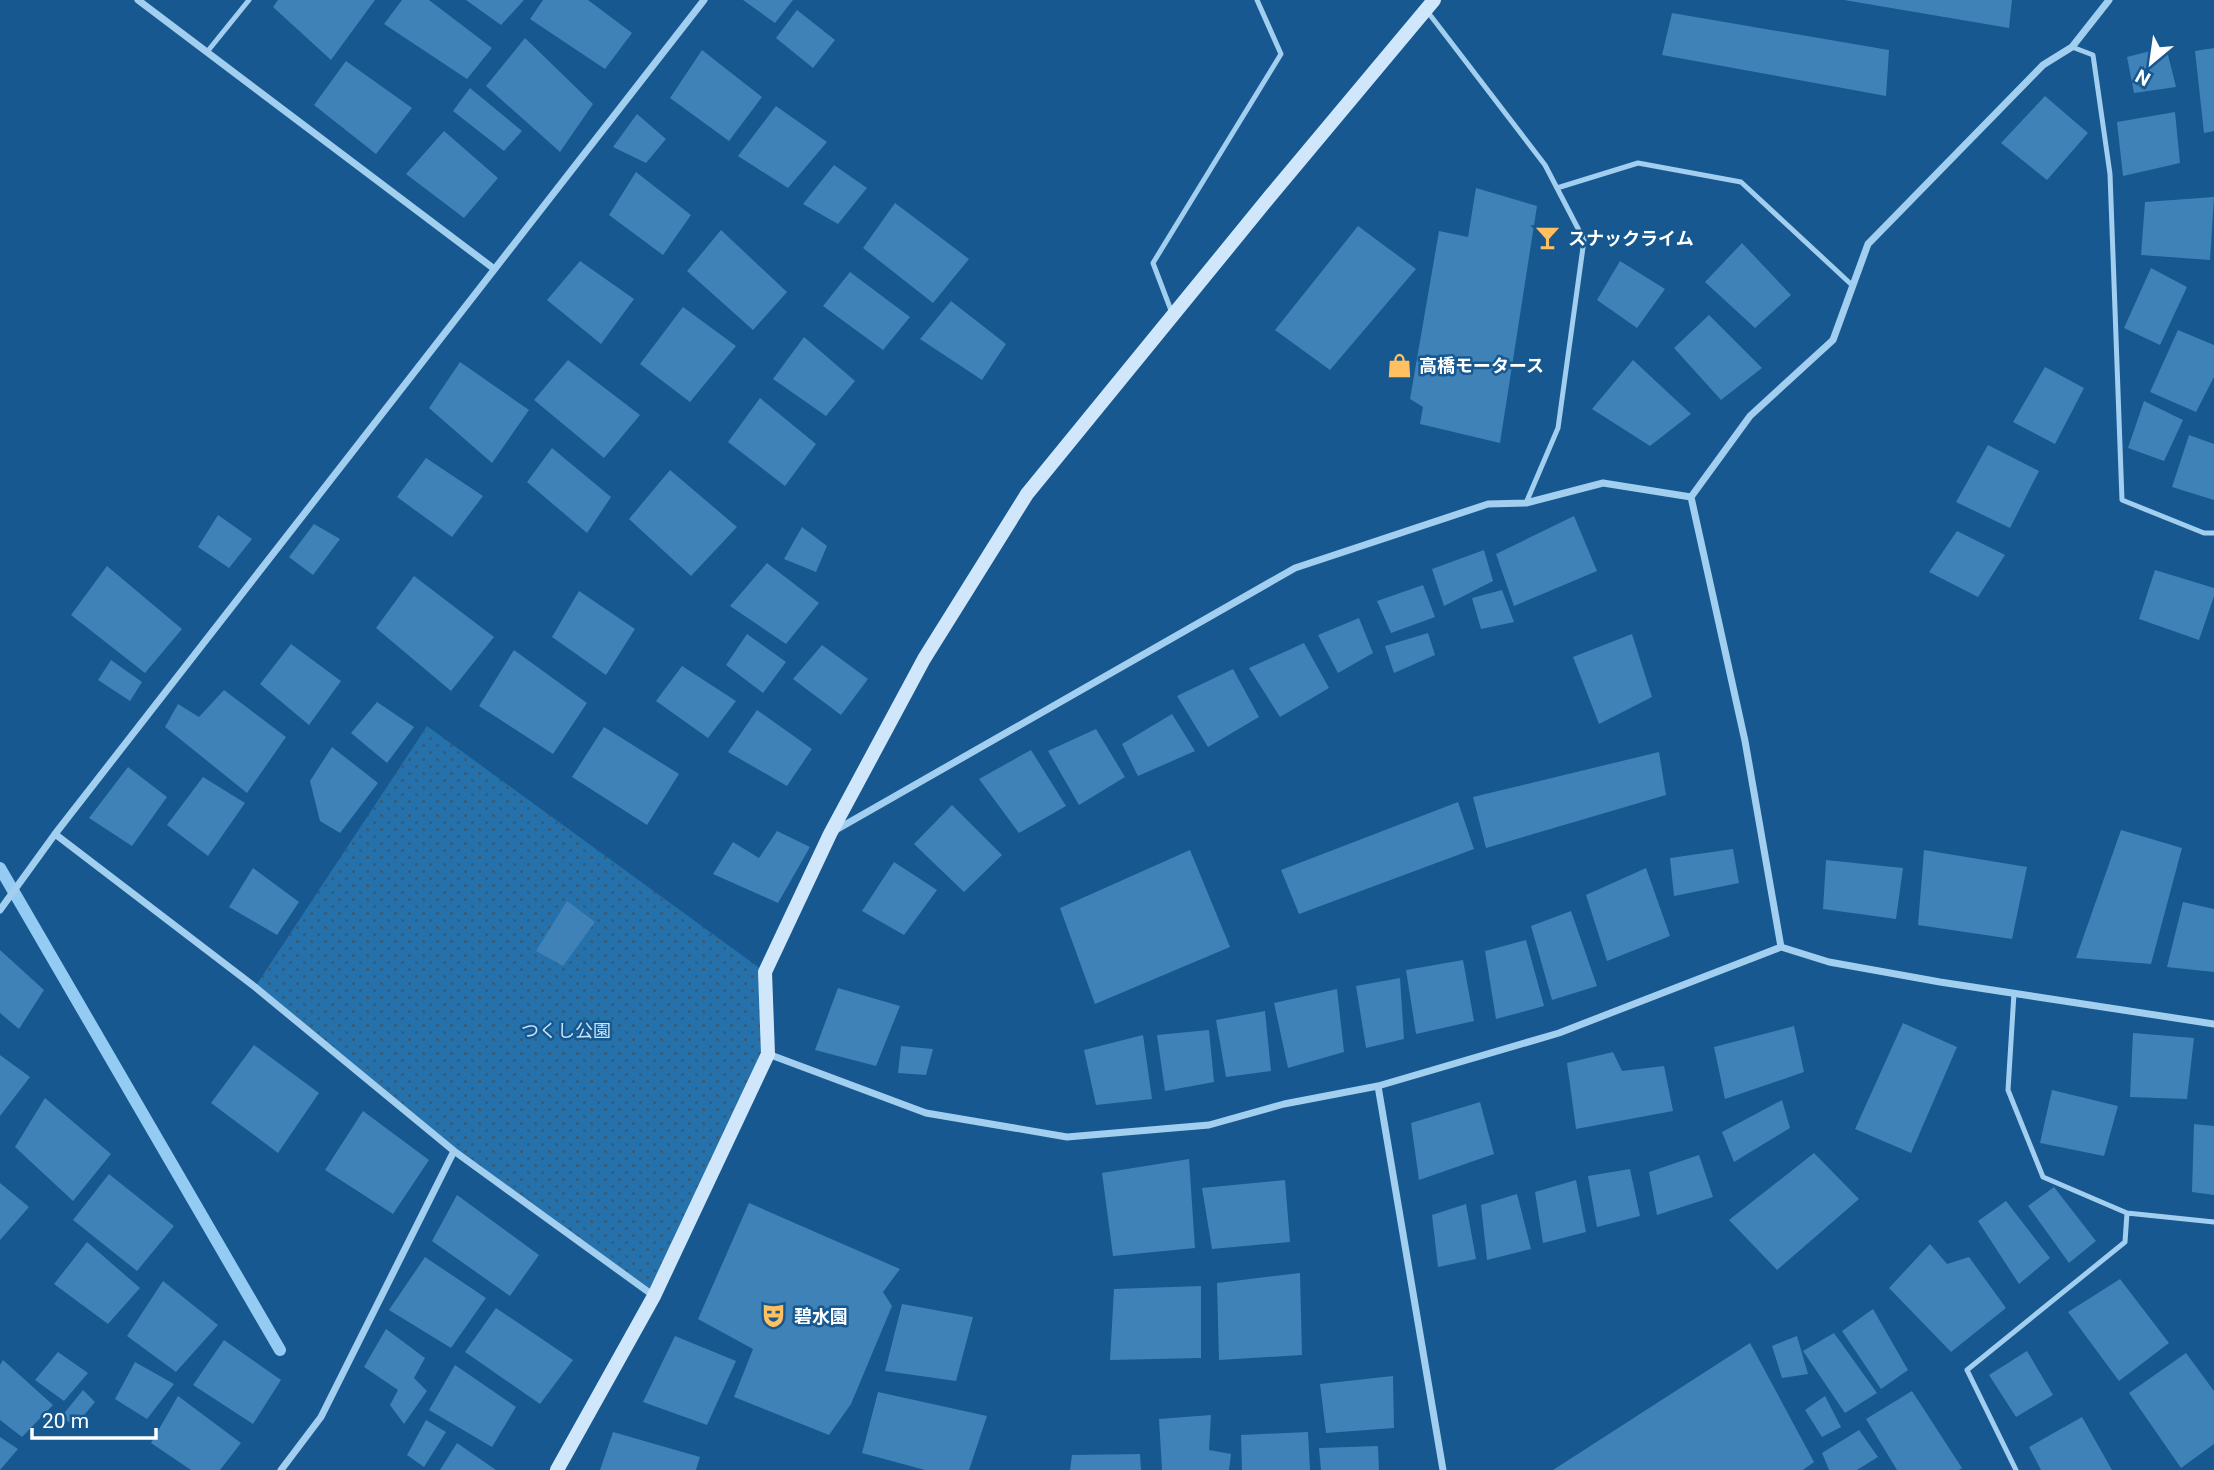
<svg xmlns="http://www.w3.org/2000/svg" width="2214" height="1470" font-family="Roboto,'Noto Sans JP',sans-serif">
<defs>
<pattern id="green-dots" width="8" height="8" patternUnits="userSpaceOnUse" patternTransform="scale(1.75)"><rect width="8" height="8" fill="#2571ac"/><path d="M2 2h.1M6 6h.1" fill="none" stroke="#3c5b72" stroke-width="1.8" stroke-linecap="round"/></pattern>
</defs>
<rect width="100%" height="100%" fill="#16588f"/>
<path fill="url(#green-dots)" d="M427 726 765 972 768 1054 654 1296 454 1151 255 987Z"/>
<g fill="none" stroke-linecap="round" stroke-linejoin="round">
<path stroke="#94cbf3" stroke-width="12" d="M0 868 280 1350"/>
</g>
<path fill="#3e82b8" d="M278 0H375L331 60 273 7Z
M402 0H429L492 48 467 79 384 24Z
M466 0H524L501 25Z
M543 0H588L632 33 605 69 530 19Z
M743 0H793L775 23Z
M1844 0H2012L2009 28Z
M797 10 835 40 813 68 776 38Z
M1672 13 1889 50 1886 96 1662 55Z
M525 38 593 104 560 152 486 86Z
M2166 47 2176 87 2134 93 2127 57Z
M2214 48V131L2204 133 2195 51Z
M702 50 762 97 729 141 670 98Z
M346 61 412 108 376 154 314 105Z
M470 88 522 131 504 151 453 111Z
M2045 96 2088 133 2047 180 2001 143Z
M776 106 827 142 788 188 738 156Z
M2175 112 2180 163 2123 176 2117 122Z
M637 114 666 139 646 163 613 147Z
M444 131 498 178 464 218 406 174Z
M834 165 867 188 838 224 803 204Z
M636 172 691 215 663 255 609 215Z
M1476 188 1537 206 1500 443 1420 424 1423 407 1410 399 1439 231 1468 237Z
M2214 197 2210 260 2141 255 2145 202Z
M895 203 969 259 933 303 863 248Z
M1358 226 1416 269 1330 370 1275 330Z
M721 230 787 292 753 330 687 271Z
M1742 243 1791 295 1755 328 1705 282Z
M580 261 634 299 601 344 547 300Z
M1620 261 1665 289 1637 328 1597 300Z
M2151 268 2187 287 2160 345 2124 328Z
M850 272 910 317 883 350 823 306Z
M951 301 1006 344 982 380 920 339Z
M683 307 736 346 690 402 640 364Z
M1709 315 1762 368 1721 400 1674 348Z
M2178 330 2214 345V377L2196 412 2150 392Z
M804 337 855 381 826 416 773 379Z
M568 360 640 415 604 458 534 400Z
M1633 360 1691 414 1650 446 1592 409Z
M460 362 529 410 492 463 429 408Z
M2045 367 2084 388 2055 444 2013 422Z
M760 398 816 444 785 486 728 442Z
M2144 401 2183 420 2164 461 2128 448Z
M2189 435 2214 444V500L2172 487Z
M1988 445 2039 471 2010 528 1956 502Z
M552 448 611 497 587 533 527 482Z
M426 458 483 496 452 537 397 497Z
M670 470 737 527 691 576 629 519Z
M218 515 252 539 229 568 198 547Z
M1574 516 1597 571 1514 606 1496 554Z
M314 524 340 539 313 575 289 557Z
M802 527 827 546 816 572 784 559Z
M1957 531 2005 555 1978 597 1929 572Z
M1484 550 1493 581 1444 606 1432 569Z
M767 563 819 603 786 644 730 606Z
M107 566 182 629 145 673 71 615Z
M2155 570 2214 588V596L2199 640 2139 619Z
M414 576 494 637 451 691 376 628Z
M1423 585 1435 617 1391 633 1377 601Z
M1502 590 1514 622 1481 629 1472 598Z
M579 591 635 629 606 675 552 637Z
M1359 618 1373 653 1338 673 1318 635Z
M1428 633 1435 655 1394 673 1385 646Z
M747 634 786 662 763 693 726 665Z
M1632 634 1652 697 1599 724 1573 657Z
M1304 643 1329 688 1280 717 1249 668Z
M291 644 341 681 309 725 260 684Z
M822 645 868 679 841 715 793 679Z
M514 650 587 703 553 754 479 706Z
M111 660 142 682 130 701 98 680Z
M682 666 736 701 708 738 656 701Z
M1233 669 1259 717 1208 747 1177 696Z
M224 690 286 737 247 793 165 727 178 704 199 717Z
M377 702 414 727 387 763 351 733Z
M757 710 812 749 787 786 728 752Z
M1172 714 1195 751 1138 776 1122 744Z
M604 727 679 774 647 825 572 777Z
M1096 729 1125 777 1079 805 1048 751Z
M332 747 378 783 340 833 320 821 310 781Z
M1031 750 1066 806 1019 833 979 779Z
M1659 752 1666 795 1486 848 1473 797Z
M128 767 167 797 132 846 89 818Z
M203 777 245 803 208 856 167 825Z
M1458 802 1474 849 1299 914 1281 870Z
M952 805 1002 855 964 892 914 844Z
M2121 830 2182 848 2151 964 2076 958Z
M777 831 810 847 778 903 713 874 733 842 759 858Z
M1733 849 1739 883 1674 896 1670 858Z
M1190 850 1230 947 1095 1004 1060 908Z
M1924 850 2027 867 2012 939 1918 925Z
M1826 860 1903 868 1896 919 1823 909Z
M894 862 937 890 904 935 862 911Z
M253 868 299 902 277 935 229 907Z
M1646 868 1670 936 1607 961 1586 895Z
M567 901 595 922 563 966 536 951Z
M2183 902 2214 909V972L2167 967Z
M1571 911 1597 986 1552 1000 1531 926Z
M1526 940 1544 1006 1496 1019 1485 951Z
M0 950 44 990 19 1029 0 1013Z
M1463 960 1474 1021 1416 1034 1406 970Z
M1400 978 1404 1039 1366 1048 1356 986Z
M838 988 900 1006 876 1066 815 1050Z
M1337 989 1344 1052 1288 1068 1274 1003Z
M1265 1011 1271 1071 1226 1077 1216 1020Z
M1903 1023 1957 1047 1911 1153 1855 1129Z
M1794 1026 1804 1072 1725 1099 1714 1047Z
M1209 1030 1214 1082 1165 1091 1157 1035Z
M2133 1033 2194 1038 2187 1099 2130 1097Z
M1143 1035 1152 1099 1096 1105 1084 1050Z
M254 1045 319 1093 278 1153 211 1103Z
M901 1046 933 1049 926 1075 898 1073Z
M1613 1052 1622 1071 1664 1066 1673 1111 1576 1129 1567 1063Z
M0 1055 30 1077 0 1116Z
M2052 1090 2118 1106 2104 1156 2040 1143Z
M45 1098 111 1154 73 1201 15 1147Z
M1782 1100 1790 1128 1734 1162 1722 1132Z
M1480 1102 1494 1154 1419 1180 1411 1123Z
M363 1111 429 1160 393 1214 325 1170Z
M2194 1124 2214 1126V1195L2192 1192Z
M1814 1153 1859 1199 1777 1270 1729 1220Z
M1699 1155 1713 1197 1657 1215 1649 1172Z
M1189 1159 1195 1248 1113 1256 1102 1173Z
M1630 1169 1640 1216 1597 1227 1588 1176Z
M109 1174 174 1226 137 1271 73 1220Z
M1285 1180 1290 1242 1212 1249 1202 1188Z
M1576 1180 1586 1232 1543 1243 1535 1192Z
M0 1183 29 1207 0 1240Z
M2054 1187 2096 1241 2069 1263 2028 1206Z
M1517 1194 1531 1249 1487 1260 1481 1205Z
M457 1195 539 1255 510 1296 432 1241Z
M2006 1201 2050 1258 2019 1284 1978 1221Z
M749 1203 900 1269 883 1292 892 1306 851 1404 829 1435 734 1397 753 1349 698 1319Z
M1466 1204 1476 1259 1438 1267 1432 1215Z
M87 1242 140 1288 108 1324 54 1284Z
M1930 1244 1947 1264 1969 1257 2006 1308 1951 1352 1889 1288Z
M425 1257 486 1298 451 1348 389 1310Z
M1300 1273 1302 1355 1219 1360 1217 1283Z
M2120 1279 2169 1343 2119 1381 2068 1312Z
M163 1281 218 1325 176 1372 127 1336Z
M1201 1286V1358L1110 1360 1114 1289Z
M902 1304 973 1317 956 1381 885 1371Z
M496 1308 573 1360 540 1404 465 1352Z
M1873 1309 1908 1370 1881 1389 1842 1331Z
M386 1329 425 1358 414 1378 427 1391 404 1424 390 1405 398 1390 364 1367Z
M1834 1333 1877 1393 1845 1413 1803 1351Z
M675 1336 736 1361 707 1425 643 1402Z
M1797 1336 1808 1374 1782 1378 1772 1346Z
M224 1340 281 1380 253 1424 193 1385Z
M1750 1343 1814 1462 1803 1470H1553Z
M2027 1351 2053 1395 2016 1417 1989 1375Z
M58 1352 88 1373 64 1401 35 1380Z
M2186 1353 2214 1391V1444L2181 1468 2129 1393Z
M3 1360 53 1405 22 1437 0 1420V1365Z
M135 1362 174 1384 147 1419 115 1399Z
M455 1365 516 1407 492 1447 429 1410Z
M1393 1376 1394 1428 1326 1433 1320 1384Z
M83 1390 95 1402 75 1426 61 1417Z
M1912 1391 1962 1468 1959 1470H1897L1866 1419Z
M878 1392 987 1416 969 1470H925L862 1453Z
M178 1396 241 1443 220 1470H191L151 1443Z
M1825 1396 1841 1427 1822 1437 1805 1410Z
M1211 1415 1209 1450 1231 1454 1229 1470H1162L1159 1419Z
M2082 1417 2112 1470H2041L2029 1447Z
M426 1420 446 1432 424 1467 407 1455Z
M1859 1430 1878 1457 1857 1470H1829L1822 1453Z
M613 1432 700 1457 696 1470H600Z
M1308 1432 1310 1470H1242L1241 1435Z
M0 1437 18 1449 0 1470Z
M457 1443 496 1470H440Z
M1378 1446 1379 1470H1321L1319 1448Z
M1140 1454 1141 1470H1070L1072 1455Z"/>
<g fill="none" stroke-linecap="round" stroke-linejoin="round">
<path stroke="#a2cef0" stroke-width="5" d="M1427 11 1545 165 1584 240 1558 428 1526 503
M2072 47 2093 55 2110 174 2122 500 2204 533H2214
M207 52 249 0
M1557 188 1638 163 1741 182 1853 286
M1172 313 1153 263 1281 54 1257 0
M2014 993 2008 1090 2043 1177 2127 1213 2214 1222
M2016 1470 1967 1370 2125 1242 2127 1213"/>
<path stroke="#a2cef0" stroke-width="7" d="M138 0 493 268
M834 831 1295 568 1488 504 1526 503 1603 483 1691 497
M55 834 255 987 454 1151 654 1296
M0 910 55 834 704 0
M1781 947 1745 741 1691 497 1750 416 1833 340 1868 244 2043 65 2072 47 2109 0
M768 1054 926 1113 1067 1137 1209 1125 1284 1104 1378 1086 1559 1033 1781 947 1829 962 1940 982 2214 1024
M1378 1086 1443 1470
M281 1470 321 1417 454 1151"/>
<path stroke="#d0e7fb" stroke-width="14" d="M557 1470 654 1296 768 1054 765 972 830 834 924 659 1027 494 1271 195 1434 0"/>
</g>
<defs>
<symbol id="bar-bare" viewBox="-9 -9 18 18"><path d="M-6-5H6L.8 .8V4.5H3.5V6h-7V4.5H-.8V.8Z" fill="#ffc061" stroke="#16588f" stroke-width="2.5" paint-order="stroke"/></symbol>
<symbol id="shop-bare" viewBox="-9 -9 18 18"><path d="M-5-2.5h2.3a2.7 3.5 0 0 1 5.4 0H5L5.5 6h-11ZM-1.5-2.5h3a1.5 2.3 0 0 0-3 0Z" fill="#ffc061" stroke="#16588f" stroke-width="2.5" paint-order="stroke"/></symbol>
<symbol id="theatre-bare" viewBox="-9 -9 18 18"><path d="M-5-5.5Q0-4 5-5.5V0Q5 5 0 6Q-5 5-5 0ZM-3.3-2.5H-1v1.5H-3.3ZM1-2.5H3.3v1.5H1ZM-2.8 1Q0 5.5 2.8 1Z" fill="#ffc061" stroke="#16588f" stroke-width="2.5" paint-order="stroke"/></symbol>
</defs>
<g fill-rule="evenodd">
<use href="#bar-bare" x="1530" y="220" width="35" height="35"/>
<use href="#shop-bare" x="1382" y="348" width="35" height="35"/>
<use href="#theatre-bare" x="756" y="1298" width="35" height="35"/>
</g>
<g text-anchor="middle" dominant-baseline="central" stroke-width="5" stroke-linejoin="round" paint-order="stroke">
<g font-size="18" font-weight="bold" fill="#fff" stroke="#16588f" text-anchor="start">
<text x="1568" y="238">スナックライム</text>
<text x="1419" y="365">高橋モータース</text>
<text x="794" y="1316">碧水園</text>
</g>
<g font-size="18" fill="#c9e5fb" stroke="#16588f">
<text x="566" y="1030">つくし公園</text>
</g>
</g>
<g transform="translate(2151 63) rotate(209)" stroke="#16588f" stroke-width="5" paint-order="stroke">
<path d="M0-5L12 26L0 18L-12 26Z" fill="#ffffff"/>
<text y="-10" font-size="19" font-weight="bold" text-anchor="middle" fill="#ffffff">N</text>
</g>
<path d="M32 1428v10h124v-10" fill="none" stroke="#ffffff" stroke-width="3.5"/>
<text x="42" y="1428" font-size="21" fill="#ffffff" stroke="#16588f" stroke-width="5" paint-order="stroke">20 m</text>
</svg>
